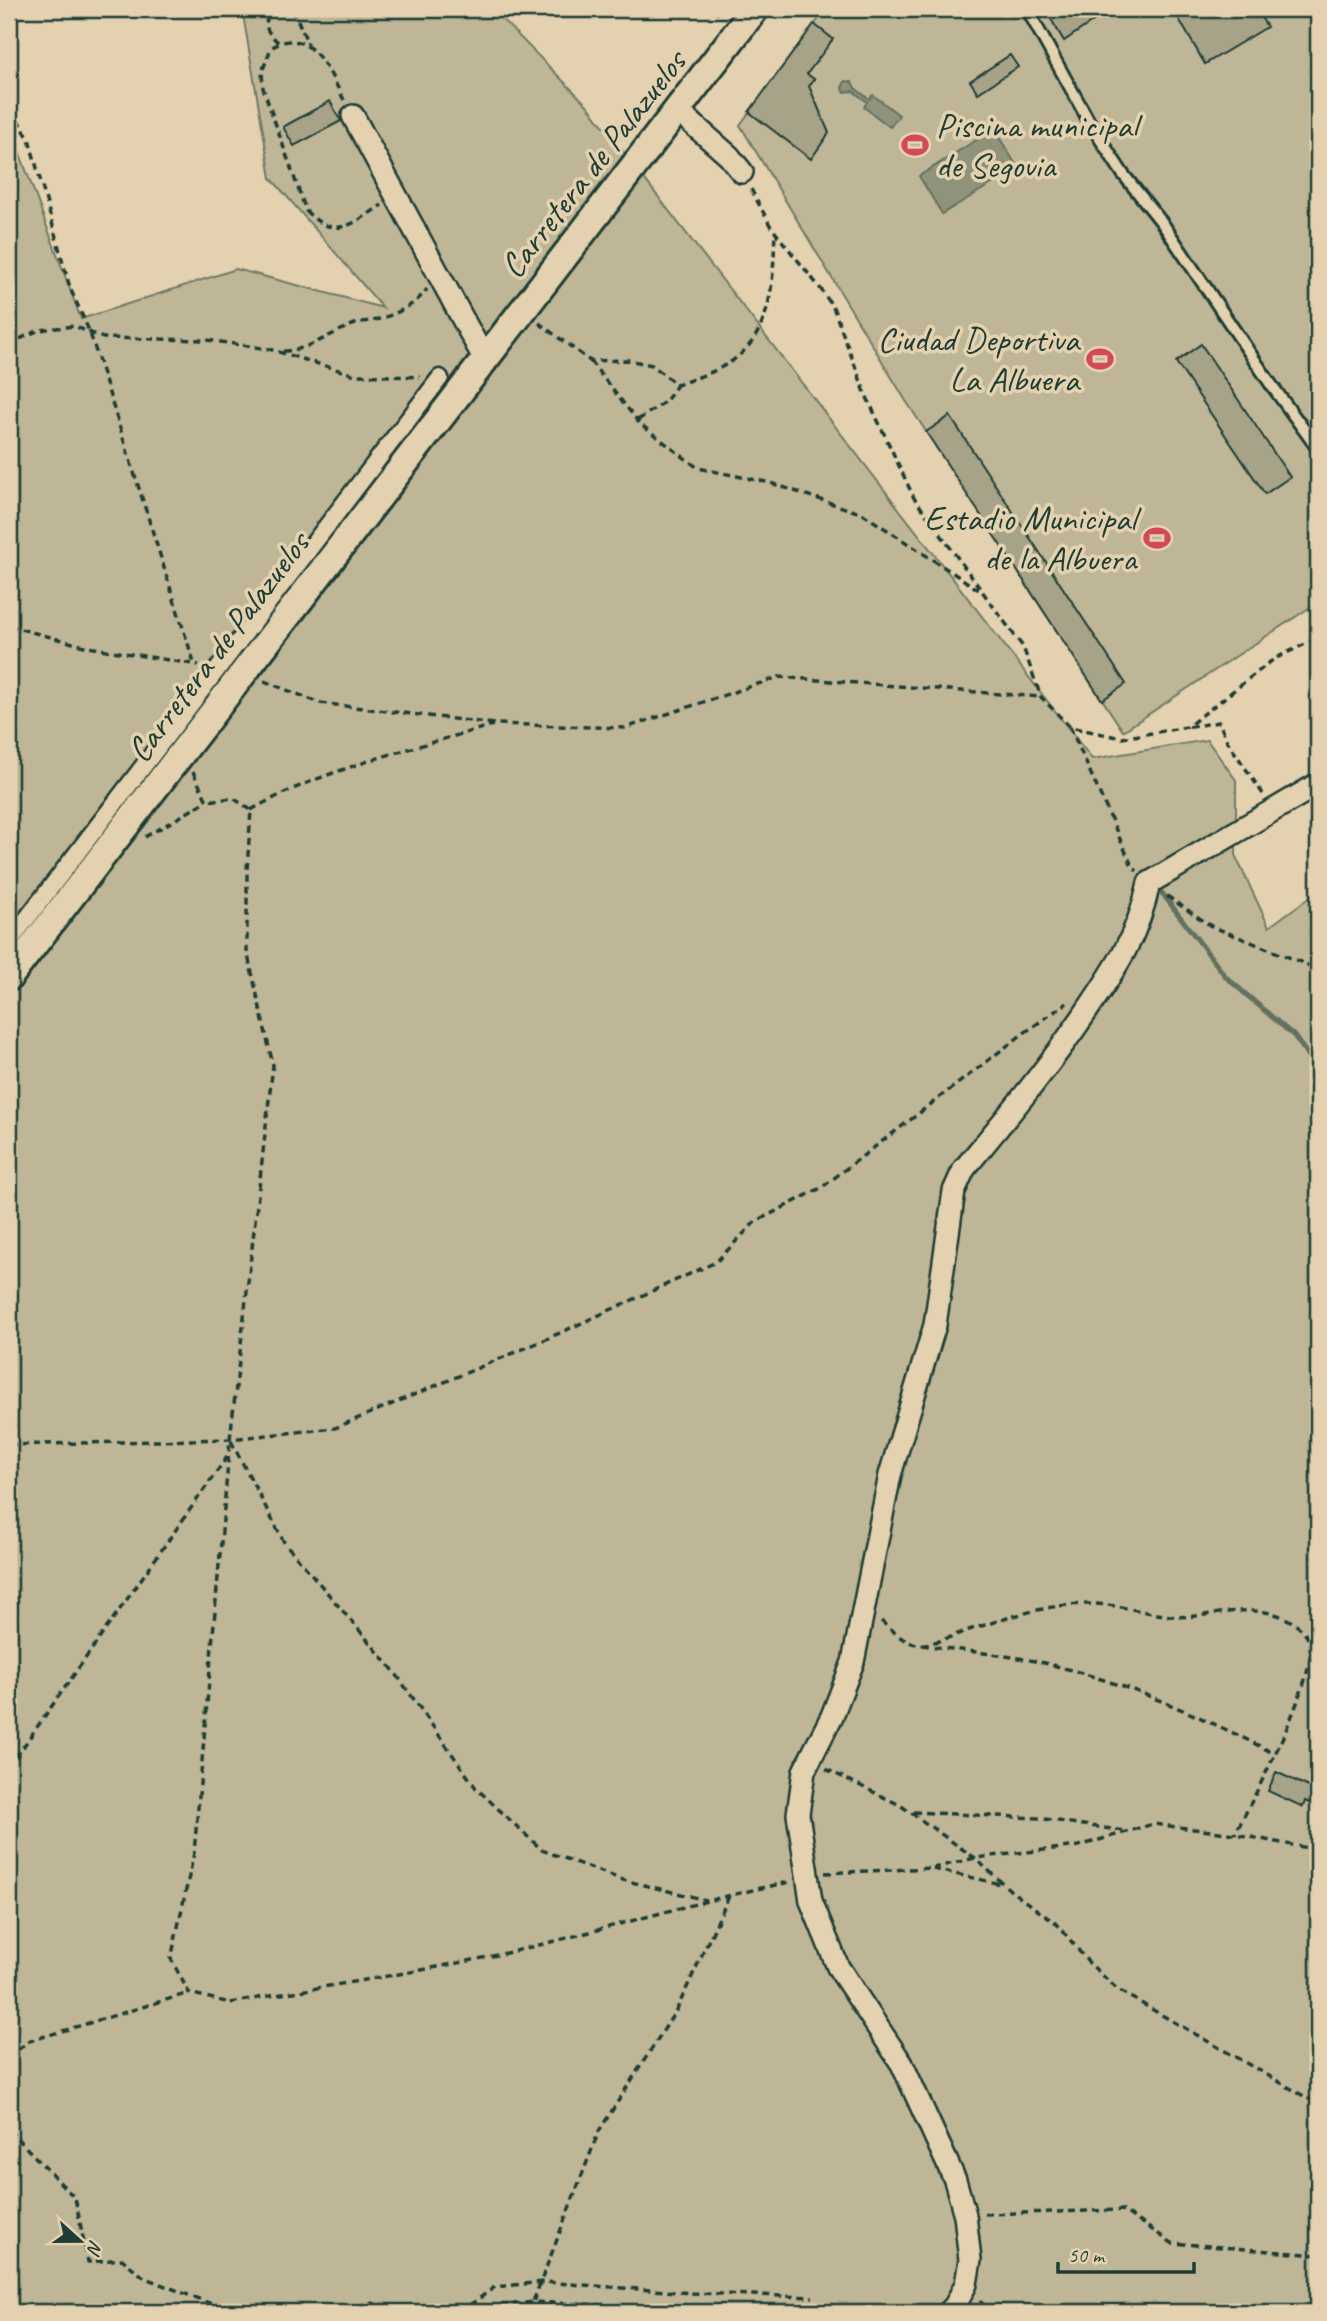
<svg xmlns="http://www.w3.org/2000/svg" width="1327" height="2321" font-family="Caveat,sans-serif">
<rect width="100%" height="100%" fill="#e3d1af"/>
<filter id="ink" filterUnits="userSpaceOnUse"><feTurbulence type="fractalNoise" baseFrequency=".0143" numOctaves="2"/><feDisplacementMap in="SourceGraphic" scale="14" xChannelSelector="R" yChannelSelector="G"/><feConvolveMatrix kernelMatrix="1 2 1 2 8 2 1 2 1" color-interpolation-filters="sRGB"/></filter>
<g filter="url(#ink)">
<path fill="#bfb698" stroke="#6f7a66" stroke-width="2" d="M242 9H492L588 106 1092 759 1207 740 1236 780V857L1269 927 1318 891V2312H9V124L81 319 236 269 383 308 271 178Z
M826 9H1318V602L1123 731 906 401 740 125Z"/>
<path fill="#90937b" stroke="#63715f" stroke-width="2" d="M845 81 852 82 855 88 869 99 873 95 899 115 890 127 864 107 867 102 853 91 845 92 842 88Z
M994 129 1018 168 942 214 919 176Z"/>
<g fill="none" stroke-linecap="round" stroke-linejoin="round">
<path stroke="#63715f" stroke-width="5" d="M1162 893 1226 977 1294 1036 1318 1069"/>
</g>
<path fill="#a7a389" stroke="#1f3d34" stroke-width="2" d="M1045 9H1111L1064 41Z
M1173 9H1256L1267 27 1205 64Z
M814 24 833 39 807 74 814 79 809 86 829 133 811 159 749 112Z
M1010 55 1018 67 978 93 970 81Z
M330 101 341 121 294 146 283 127Z
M1201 344 1290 477 1265 494 1176 362Z
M950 416 1126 684 1102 700 926 432Z
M1276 1772 1318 1791V1807L1305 1801 1303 1807 1268 1791Z"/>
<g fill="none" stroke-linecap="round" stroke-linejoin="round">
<defs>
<path id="service" d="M1027 9 1091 125 1123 174 1163 224 1270 383 1318 449"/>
<path id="pedestrian" d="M9 942 440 378"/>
<path id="minor" d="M678 111 729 156 742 172
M353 116 485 360
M949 2312 955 2306 966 2284 970 2260 965 2215 955 2180 902 2064 838 1967 811 1901 798 1814 804 1771 832 1716 853 1662 890 1475 935 1325 954 1191 964 1169C1006 1118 1049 1067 1086 1012 1116 968 1138 936 1149 883L1318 784"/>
<path id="tertiary" d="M9 977 755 9"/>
</defs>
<use href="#service" stroke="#1f3d34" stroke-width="16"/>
<use href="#pedestrian" stroke="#1f3d34" stroke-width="21"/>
<use href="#minor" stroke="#1f3d34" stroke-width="26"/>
<use href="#tertiary" stroke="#1f3d34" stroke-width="32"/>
<path stroke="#1f3d34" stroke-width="3.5" stroke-dasharray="7 5" stroke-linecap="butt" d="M277 9 272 10C261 25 267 32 279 43
M293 9 308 44
M713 9 722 17
M9 97 15 115 29 139 70 288 90 333 195 666
M344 100C329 71 309 23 271 48L262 72 263 88 306 211C335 241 353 224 382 205
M751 189 771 227 820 288 833 307 866 395 914 498 1023 647 1041 697 1070 727 1122 738 1187 727 1274 659 1318 638
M539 323 590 361 628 360 652 365 677 385C695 378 716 372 732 361 774 332 773 277 775 232
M9 344 39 330 74 326 103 338 207 340 269 349 355 375 420 377
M283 351C311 350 330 333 355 324 361 321 369 322 376 320 396 314 415 306 427 289
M590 361 640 424 698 468 771 483 863 514 982 592
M638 420 666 401 677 385
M9 626 88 647 199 665
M264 681 320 703 495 724 625 728 779 677 1041 697
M1070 727 1132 866 1137 871
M1189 727 1219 722 1227 741 1263 794
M193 772 207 801 233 798 251 810 247 870V951L273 1065 230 1439 194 1853 171 1959 189 1993 230 2003C319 1987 409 1974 497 1955 595 1933 691 1902 790 1882
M251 810C326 768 411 749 493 725
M145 837 207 801
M1167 896 1211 926 1318 969
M231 1441 284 1542 394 1671 476 1788 542 1850 623 1880 706 1900
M9 1445 230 1439 335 1428 542 1341 716 1262 755 1222 821 1188 1024 1033 1067 1003
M881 1621C891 1630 903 1642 916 1644 933 1646 956 1634 972 1629 1010 1617 1051 1603 1091 1604 1126 1604 1161 1620 1196 1616 1224 1613 1258 1605 1285 1618 1294 1622 1308 1633 1310 1644 1317 1680 1253 1798 1235 1834
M922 1645C962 1651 1004 1654 1044 1663 1124 1682 1202 1716 1275 1754
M9 1767 227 1457
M826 1769 900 1805 975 1858 1011 1891 1058 1925 1088 1962 1118 1990 1318 2104
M913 1812 1038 1818 1124 1831
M933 1869 1001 1884
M825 1873 933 1868 975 1858 1079 1846 1153 1824 1235 1834 1318 1850
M9 2057 29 2041 189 1993
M9 2130 75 2198 88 2262 122 2259 145 2278 209 2303 268 2312
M985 2214 1122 2210 1172 2243 1318 2255
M980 2300 988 2312
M465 2310 533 2302 668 2308 676 2312
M322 2312 371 2303 411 2312
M460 2312 495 2287 543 2282 692 2293 813 2297
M529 2312 599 2131 677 2009 730 1894"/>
<use href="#service" stroke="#e3d1af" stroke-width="10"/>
<use href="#pedestrian" stroke="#e3d1af" stroke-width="16"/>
<use href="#minor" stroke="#e3d1af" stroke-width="21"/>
<use href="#tertiary" stroke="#e3d1af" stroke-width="26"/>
</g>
</g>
<defs>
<symbol id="stadium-bare" viewBox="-9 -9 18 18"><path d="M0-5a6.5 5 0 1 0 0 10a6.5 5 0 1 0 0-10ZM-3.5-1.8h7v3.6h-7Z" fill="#d1495b" stroke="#e3d1af" stroke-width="2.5" paint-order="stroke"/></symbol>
</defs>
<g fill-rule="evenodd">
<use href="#stadium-bare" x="896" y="126" width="38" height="38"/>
<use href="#stadium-bare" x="1081" y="340" width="38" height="38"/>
<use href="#stadium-bare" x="1138" y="519" width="38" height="38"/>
</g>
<g text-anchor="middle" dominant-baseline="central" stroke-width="7" stroke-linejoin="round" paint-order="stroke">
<g font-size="35" fill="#1f3d34" stroke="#e3d1af" text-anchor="end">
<text x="936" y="125" text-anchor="start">Piscina municipal<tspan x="936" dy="40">de Segovia</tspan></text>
<text x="1079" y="339">Ciudad Deportiva<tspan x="1079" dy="40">La Albuera</tspan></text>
<text x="1136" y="518">Estadio Municipal<tspan x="1136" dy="40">de la Albuera</tspan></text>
</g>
<g font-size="35" fill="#1f3d34" stroke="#e3d1af">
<text transform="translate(593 164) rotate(-52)">Carretera de Palazuelos</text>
<text transform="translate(218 647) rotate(-53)">Carretera de Palazuelos</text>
</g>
</g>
<rect width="1327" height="2321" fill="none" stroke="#e3d1af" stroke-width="35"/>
<rect x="18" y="18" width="1292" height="2286" fill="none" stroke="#1f3d34" stroke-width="2.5" filter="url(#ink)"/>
<g transform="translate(80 2241) rotate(111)" stroke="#e3d1af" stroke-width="5" paint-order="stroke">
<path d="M0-5L12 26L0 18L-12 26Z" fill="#1f3d34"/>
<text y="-10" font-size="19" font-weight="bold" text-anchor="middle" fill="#1f3d34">N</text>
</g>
<path d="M1058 2262v10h136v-10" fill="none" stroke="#1f3d34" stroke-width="3.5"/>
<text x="1068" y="2262" font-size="21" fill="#1f3d34" stroke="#e3d1af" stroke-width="5" paint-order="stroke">50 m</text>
</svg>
